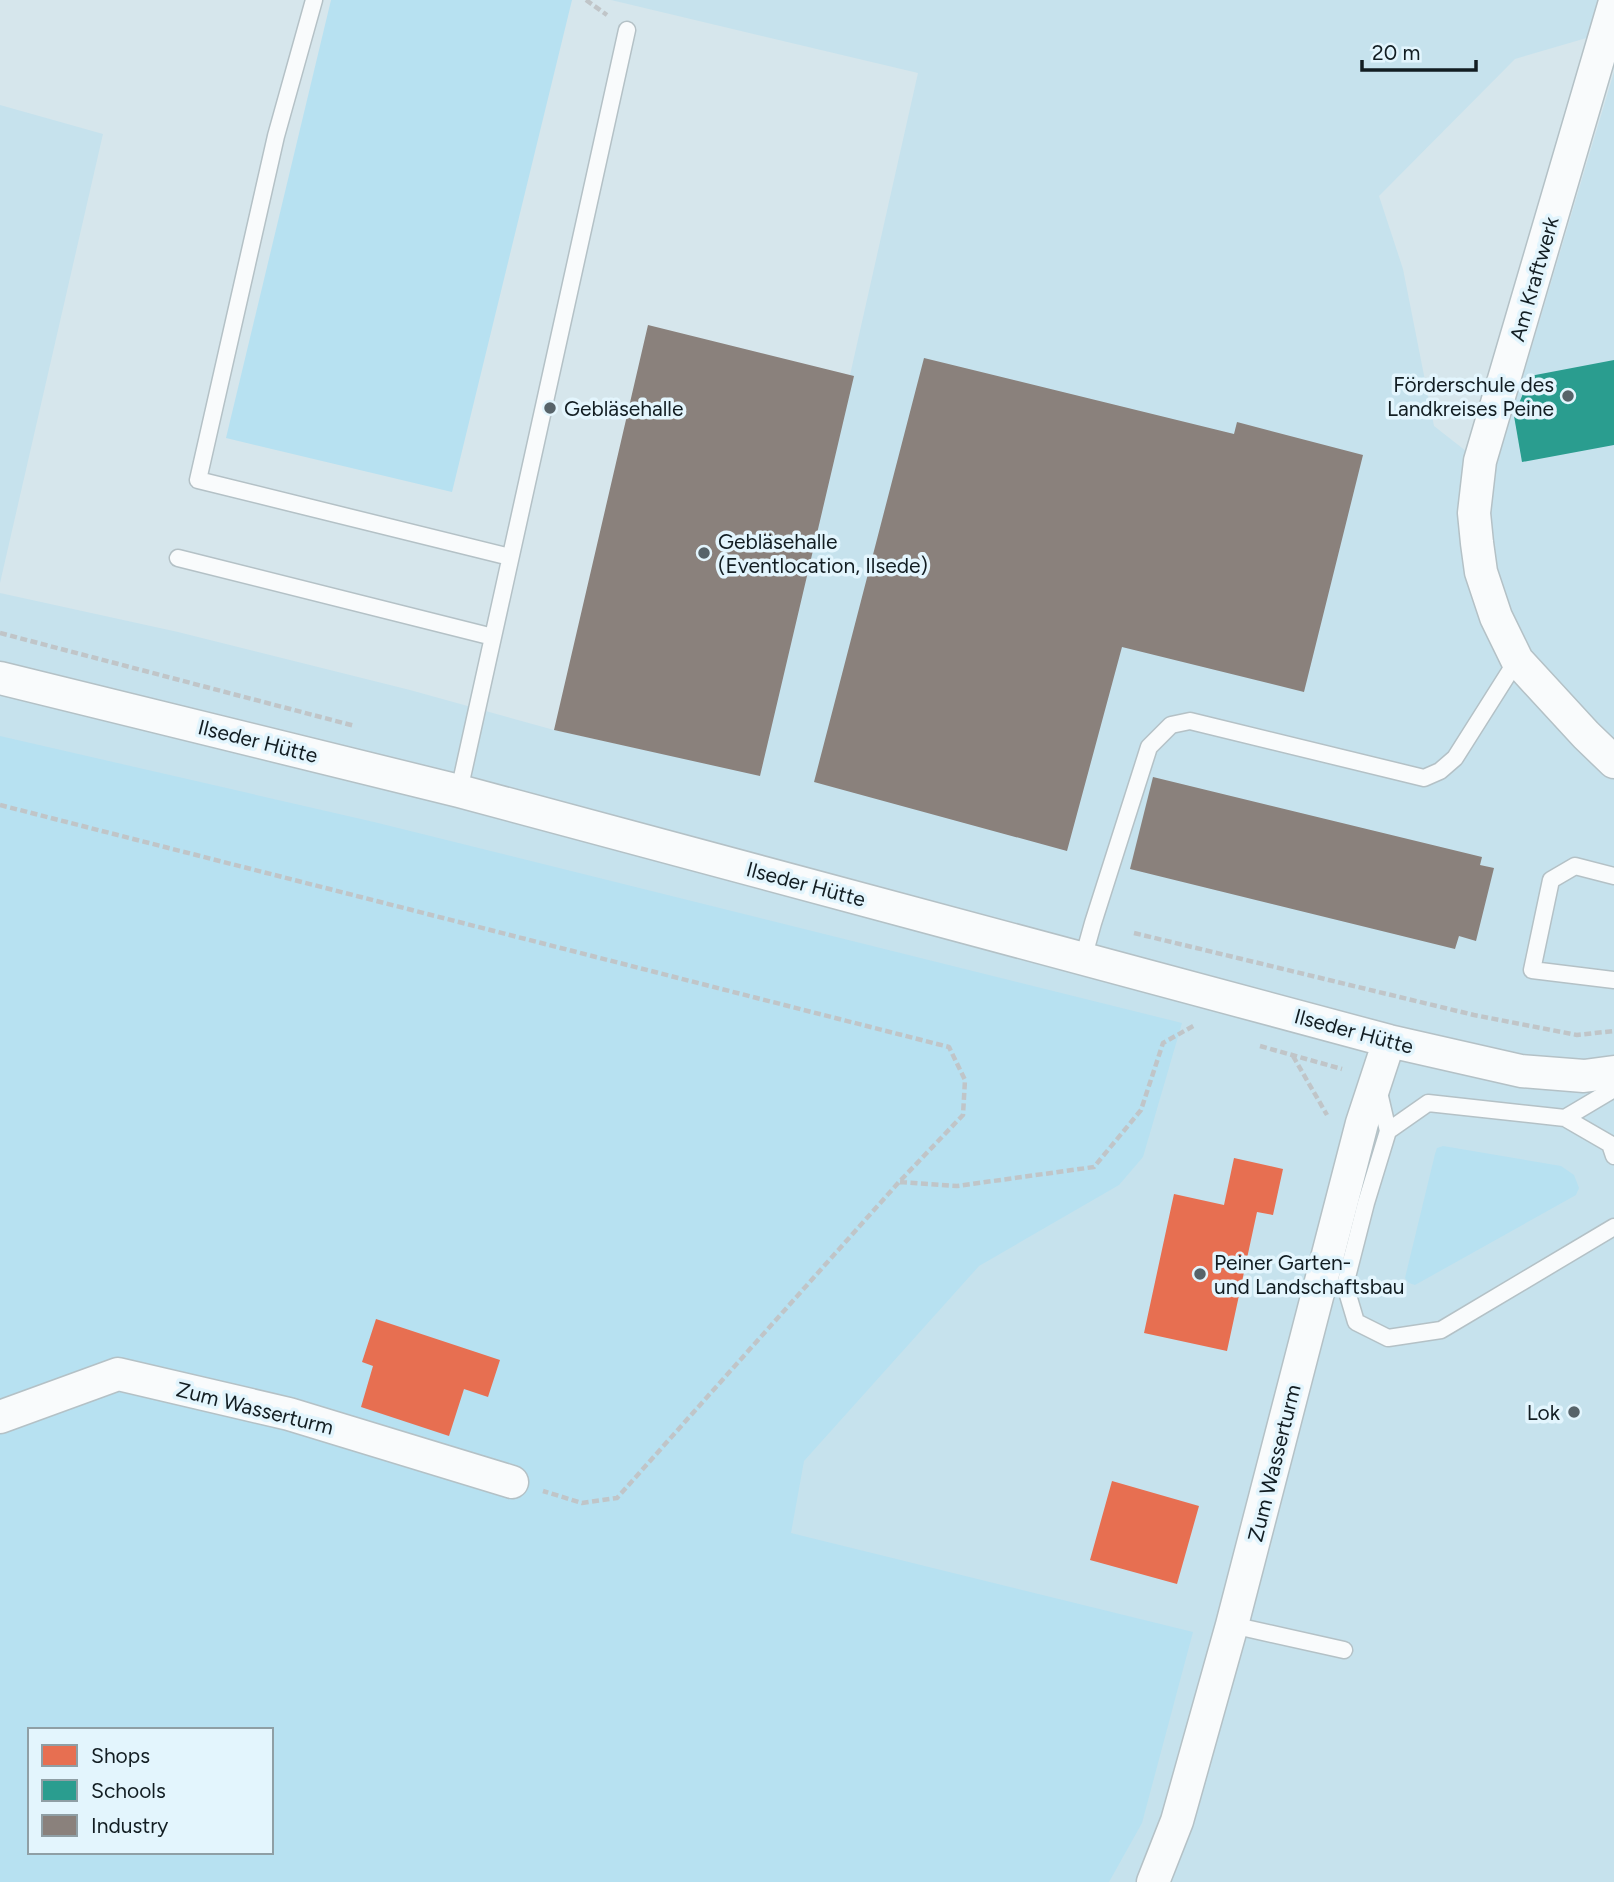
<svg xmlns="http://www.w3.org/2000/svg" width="1614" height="1882" font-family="Figtree,sans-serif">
<rect width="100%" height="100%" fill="#d6e6ec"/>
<path fill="#c6e2ed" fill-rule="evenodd" d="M611 0H1614V30L1515 59 1379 196 1403 269 1434 426 1494 473 1614 72V1882H0V593L178 632 410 690 554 730 760 775 918 73ZM30 1730H271V1852H30Z
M0 105 103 134 0 583Z"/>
<path fill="#b7e1f1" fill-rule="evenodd" d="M331 0H572L452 492 226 438Z
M0 736 374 822 1182 1023 1143 1157 1119 1185 979 1266 804 1461 791 1533 1193 1632 1142 1823 1109 1882H0ZM30 1730H271V1852H30Z
M1443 1146 1561 1166 1574 1175 1579 1188 1576 1195 1415 1285 1409 1283 1405 1278 1435 1154 1437 1148Z"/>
<path fill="#e76f51" d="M1234 1158 1283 1169 1273 1215 1257 1212 1227 1351 1144 1333 1174 1194 1224 1205Z
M376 1319 500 1360 488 1397 464 1389 449 1436 361 1407 373 1366 362 1362Z
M1112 1481 1199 1506 1177 1584 1090 1560Z"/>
<path fill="#2a9d8f" d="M1614 360V445L1522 462 1514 416 1530 376Z"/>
<path fill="#8a817c" d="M648 325 854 376 760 776 554 730Z
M924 358 1234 434 1237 422 1363 455 1304 692 1122 647 1067 851 814 782Z
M1153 777 1482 857 1480 865 1494 868 1476 941 1459 936 1455 949 1130 869Z"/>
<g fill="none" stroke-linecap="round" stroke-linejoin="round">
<defs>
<path id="service" d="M314 0 276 136 198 480 510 557
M178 558 493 637
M459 791 627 30
M1614 876 1575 866 1551 880 1532 970 1614 980
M1083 959 1093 923 1149 747 1171 725 1190 721 1424 778 1440 771 1455 758 1517 660
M1378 1088 1388 1131 1366 1203 1345 1285 1356 1322 1388 1338 1441 1330 1614 1227
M1565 1118 1614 1089
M1388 1131 1428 1103 1565 1118 1610 1144 1614 1156
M1232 1625 1344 1650"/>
<path id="minor" d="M1614 5 1480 461 1474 513 1477 543 1481 572 1496 617 1517 660 1586 735 1614 762
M0 678 459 791 1389 1041 1521 1071 1584 1076 1614 1072
M0 1417 118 1374 289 1414 512 1482
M1153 1882 1177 1821 1232 1625 1362 1123 1389 1041"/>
</defs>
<use href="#service" stroke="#b4c1c6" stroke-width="19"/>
<use href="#minor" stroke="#b4c1c6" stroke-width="35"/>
<path stroke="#c0c5c8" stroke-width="4.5" stroke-dasharray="7 3.5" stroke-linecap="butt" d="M586 0 607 15
M0 633 355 726
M0 805 949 1047 965 1080 963 1115 899 1182 617 1498 582 1503 543 1491
M1134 933 1474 1015 1577 1035 1614 1031
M1260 1046 1342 1069
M1293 1056 1327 1115
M900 1182 957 1186 1094 1167 1141 1110 1163 1043 1195 1025"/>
<use href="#service" stroke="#f9fbfc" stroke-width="16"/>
<use href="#minor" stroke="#f9fbfc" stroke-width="32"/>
</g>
<g fill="#576369" stroke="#e3f5fd" stroke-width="2.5">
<circle cx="1568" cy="396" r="7"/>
<circle cx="550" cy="408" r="7"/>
<circle cx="704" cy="553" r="7"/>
<circle cx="1200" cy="1274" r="7"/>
<circle cx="1574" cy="1412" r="7"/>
</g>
<g text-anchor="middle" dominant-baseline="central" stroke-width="7" stroke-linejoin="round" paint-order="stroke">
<g font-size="21" fill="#121d22" stroke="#e3f5fd">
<text transform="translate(1534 279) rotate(-74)">Am Kraftwerk</text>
<text transform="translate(258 741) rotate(14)">Ilseder Hütte</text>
<text transform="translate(806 884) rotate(15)">Ilseder Hütte</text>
<text transform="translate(1354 1031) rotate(15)">Ilseder Hütte</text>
<text transform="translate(255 1408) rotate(14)">Zum Wasserturm</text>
<text transform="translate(1274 1463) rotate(-76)">Zum Wasserturm</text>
</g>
<g font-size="21" fill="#121d22" stroke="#e3f5fd" text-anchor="start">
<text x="1554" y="384" text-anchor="end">Förderschule des<tspan x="1554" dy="24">Landkreises Peine</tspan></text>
<text x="564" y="408">Gebläsehalle</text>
<text x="718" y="541">Gebläsehalle<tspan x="718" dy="24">(Eventlocation, Ilsede)</tspan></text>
<text x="1214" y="1262">Peiner Garten-<tspan x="1214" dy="24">und Landschaftsbau</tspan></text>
<text x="1560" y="1412" text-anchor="end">Lok</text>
</g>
</g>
<rect x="28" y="1728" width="245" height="126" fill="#e3f5fd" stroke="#8f9fa5" stroke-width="2"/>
<rect x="42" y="1745" width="35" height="21" fill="#e76f51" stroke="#8f9fa5" stroke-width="2"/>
<text x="91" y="1763" font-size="21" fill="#121d22">Shops</text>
<rect x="42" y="1780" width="35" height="21" fill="#2a9d8f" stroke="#8f9fa5" stroke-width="2"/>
<text x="91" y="1798" font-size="21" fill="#121d22">Schools</text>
<rect x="42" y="1815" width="35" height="21" fill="#8a817c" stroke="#8f9fa5" stroke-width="2"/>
<text x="91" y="1833" font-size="21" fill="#121d22">Industry</text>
<path d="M1362 60v10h114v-10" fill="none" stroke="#121d22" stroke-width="3.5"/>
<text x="1372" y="60" font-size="21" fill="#121d22" stroke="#e3f5fd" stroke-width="5" paint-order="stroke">20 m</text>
</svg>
